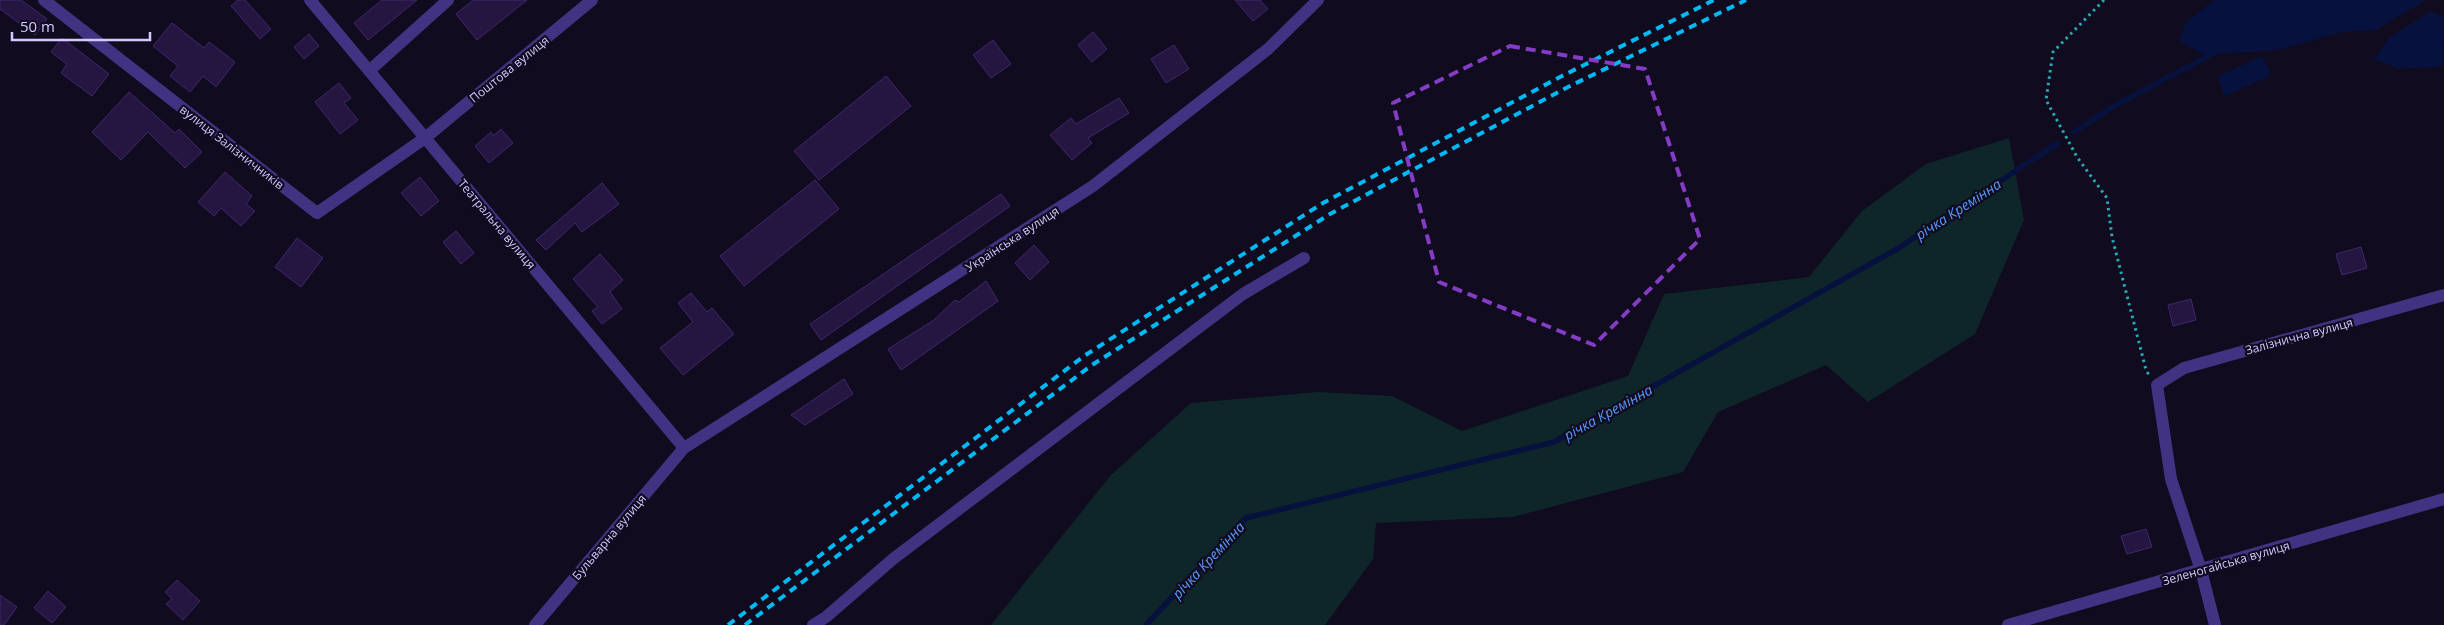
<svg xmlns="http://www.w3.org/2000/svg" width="2444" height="625" font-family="'Open Sans',sans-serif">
<rect width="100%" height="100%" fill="#110b1f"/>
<path fill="#0e2629" d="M2009 138 2024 220 1975 334 1868 402 1826 365 1718 412 1683 472 1513 517 1376 523 1373 559 1325 625H991L1111 475 1191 403 1318 392 1392 396 1462 431 1628 376 1664 294 1809 277 1862 211 1926 164Z"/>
<path fill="#06123d" d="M2214 0H2426L2376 30 2342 32 2278 50 2204 55 2179 41 2186 22Z
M2431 11 2444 17 2443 66 2399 69 2374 59 2389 38Z
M2262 56 2271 75 2225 96 2217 77Z"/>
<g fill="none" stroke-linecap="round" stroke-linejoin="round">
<path stroke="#06123d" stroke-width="5.5" d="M2074 132 2112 107 2216 52
M1146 625 1246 518 1554 442 1897 249 2058 143"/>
</g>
<path fill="#251641" stroke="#3f276e" d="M0 0H21L47 19 35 35 0 9Z
M238 0H245L271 29 260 39 231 6Z
M382 0H417L368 40 354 23Z
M473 0H527L477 40 456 14Z
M1235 0H1260L1268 9 1253 21Z
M172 23 204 48 209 42 235 62 216 87 203 76 190 92 170 76 178 66 153 46Z
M1093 32 1107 49 1092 62 1078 45Z
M309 34 319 46 304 59 294 47Z
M62 38 109 74 92 96 61 73 67 64 51 52Z
M993 40 1011 64 991 78 973 55Z
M1174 45 1189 69 1166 83 1151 59Z
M886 76 911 106 819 180 794 151Z
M339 83 351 98 344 103 358 120 340 134 315 102Z
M129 92 175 133 179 129 202 152 185 168 148 132 121 160 92 132Z
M1119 98 1129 113 1088 138 1092 143 1072 160 1050 135 1071 118 1076 124Z
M501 129 513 143 489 163 475 146 491 132 493 136Z
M225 172 252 196 246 204 255 211 241 226 221 208 214 216 198 202Z
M420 177 439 201 421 216 401 193Z
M815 180 839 209 744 286 720 256Z
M602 183 619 204 582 232 575 223 546 250 536 240Z
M1001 194 1010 206 821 340 810 324Z
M456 231 474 253 461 264 443 242Z
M297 238 323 258 301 287 275 267Z
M1034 245 1049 262 1030 280 1015 263Z
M2361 247 2367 268 2342 275 2336 254Z
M600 254 623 280 610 292 622 309 602 324 592 311 598 307 573 279Z
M986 281 998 301 901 370 888 349 934 320 955 300 959 302Z
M691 293 707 312 712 308 734 334 683 375 660 348 693 322 678 303Z
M2191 299 2196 320 2173 326 2168 305Z
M844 379 853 394 805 425 791 415Z
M2146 529 2152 547 2127 554 2121 536Z
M177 580 200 601 183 620 166 604 172 599 165 592Z
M48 591 66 607 52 623 34 608Z
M0 595 17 607 4 625H0Z"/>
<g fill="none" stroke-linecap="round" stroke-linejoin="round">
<path stroke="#26aab6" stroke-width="3" stroke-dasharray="2.5 4" stroke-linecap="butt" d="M2104 0 2053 52 2046 100 2077 157 2107 198 2112 237 2146 370 2149 375"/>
<path stroke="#413381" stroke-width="12" d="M44 0 317 213 425 138 592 0
M310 0 684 448
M369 71 448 0
M535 625 684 448 1093 186 1268 49 1318 0
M813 625 826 617 893 559 1243 294 1304 258
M2008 625 2444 499
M2215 625 2201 570 2171 479 2157 385 2184 368 2444 295"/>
<path stroke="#00b9f4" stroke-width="4" stroke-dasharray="8 6" stroke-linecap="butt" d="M728 625 1084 356 1323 203 1560 77 1714 0
M745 625 1092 365 1330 214 1566 88 1746 0"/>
</g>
<path fill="none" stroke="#843cc5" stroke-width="4" stroke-dasharray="10 6" stroke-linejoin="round" d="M1510 46 1645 69 1700 239 1594 345 1439 282 1393 103Z"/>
<g text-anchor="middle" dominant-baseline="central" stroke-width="4.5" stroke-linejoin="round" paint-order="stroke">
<g font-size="12" fill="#d7c9ff" stroke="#110b1f">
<text transform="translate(509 69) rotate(-39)">Поштова вулиця</text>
<text transform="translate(232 147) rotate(38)">вулиця Залізничників</text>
<text transform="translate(497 224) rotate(50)">Театральна вулиця</text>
<text transform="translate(1012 239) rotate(-33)">Українська вулиця</text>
<text transform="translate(2299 336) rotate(-15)">Залізнична вулиця</text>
<text transform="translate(609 537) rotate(-50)">Бульварна вулиця</text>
<text transform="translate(2226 563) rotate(-16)">Зеленогайська вулиця</text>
</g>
<g font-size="14" font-style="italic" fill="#5799ff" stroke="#110b1f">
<text transform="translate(1958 209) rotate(-33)">річка Кремінна</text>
<text transform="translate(1608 412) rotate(-29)">річка Кремінна</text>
<text transform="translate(1208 560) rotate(-47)">річка Кремінна</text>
</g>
</g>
<path d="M12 32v8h138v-8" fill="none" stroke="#d7c9ff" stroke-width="2.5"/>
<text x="20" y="32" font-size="15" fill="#d7c9ff" stroke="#110b1f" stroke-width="4" paint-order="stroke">50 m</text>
</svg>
